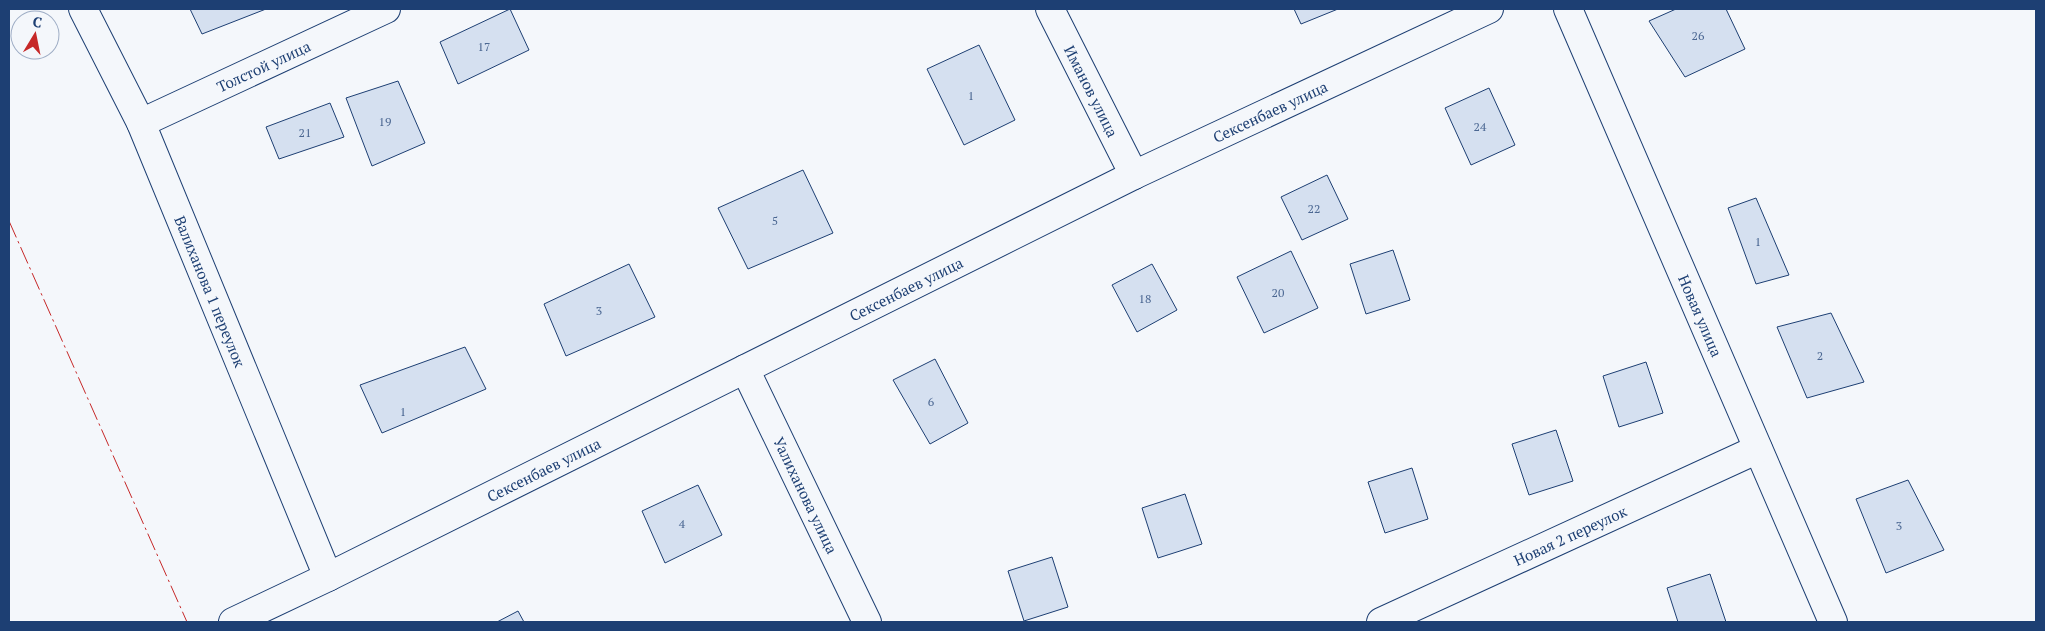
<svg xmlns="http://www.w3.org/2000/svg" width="2045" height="631" font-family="'PT Serif',serif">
<rect width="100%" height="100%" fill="#f4f7fb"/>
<path fill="#d5e0f0" stroke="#1d3f73" d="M190 9H266L202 34Z
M510 9 529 50 458 84 440 42Z
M1294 9H1338L1301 24Z
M1676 9H1726L1745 49 1685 77 1649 21Z
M979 45 1015 120 964 145 927 69Z
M398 81 425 143 372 166 346 98Z
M1489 88 1515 145 1471 165 1445 108Z
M330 103 344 137 279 159 266 127Z
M803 170 833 233 748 269 718 208Z
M1327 175 1348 219 1302 240 1281 197Z
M1756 198 1789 275 1756 284 1728 208Z
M1393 250 1410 300 1366 314 1350 264Z
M1291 251 1318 308 1264 333 1237 277Z
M629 264 655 317 566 356 544 304Z
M1152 264 1177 310 1137 332 1112 285Z
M1831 313 1864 382 1807 398 1777 327Z
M465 347 486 389 382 433 360 385Z
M935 359 968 423 930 444 893 380Z
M1646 362 1663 413 1619 427 1603 376Z
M1556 430 1573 481 1529 495 1512 444Z
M1412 468 1428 519 1385 533 1368 482Z
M1908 480 1944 550 1886 573 1856 499Z
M698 485 722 535 665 563 642 511Z
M1185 494 1202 544 1158 558 1142 508Z
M1052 557 1068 607 1024 621 1008 571Z
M1710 574 1726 622H1678L1667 588Z
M518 611 524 622H497Z"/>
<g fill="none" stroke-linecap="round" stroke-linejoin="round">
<defs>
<g id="minor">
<path id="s1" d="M83 9 141 123 328 577"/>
<path id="s2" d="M1050 9 1134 175"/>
<path id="s3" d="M1568 9 1833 622"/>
<path id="s4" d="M141 123 386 9"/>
<path id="s5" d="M745 369 867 622"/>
<path id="s6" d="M233 622 328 577 1134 175 1489 9"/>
<path id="s7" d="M1381 622 1758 449"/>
</g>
</defs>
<use href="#minor" stroke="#1d3f73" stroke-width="30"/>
<use href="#minor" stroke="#f4f7fb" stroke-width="28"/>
<path stroke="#c62828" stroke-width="1" stroke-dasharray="18 4 2.5 4" stroke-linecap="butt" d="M9 221 187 622"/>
</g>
<g text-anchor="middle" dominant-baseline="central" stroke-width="4" stroke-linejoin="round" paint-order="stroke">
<g font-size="12" fill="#4b6792">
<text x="1698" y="35">26</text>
<text x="484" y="46">17</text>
<text x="971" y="95">1</text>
<text x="385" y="121">19</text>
<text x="1480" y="126">24</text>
<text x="305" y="132">21</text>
<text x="1314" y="208">22</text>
<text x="775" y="220">5</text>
<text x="1758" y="241">1</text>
<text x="1278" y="292">20</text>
<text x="1145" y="298">18</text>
<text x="599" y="310">3</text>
<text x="1820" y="355">2</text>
<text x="931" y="401">6</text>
<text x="403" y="411">1</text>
<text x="682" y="523">4</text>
<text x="1899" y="525">3</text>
</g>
<g font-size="15" fill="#1d3f73" stroke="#f4f7fb">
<text stroke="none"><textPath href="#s4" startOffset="135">Толстой улица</textPath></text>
<text stroke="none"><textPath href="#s2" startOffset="92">Иманов улица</textPath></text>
<text stroke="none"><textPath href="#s6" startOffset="1156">Сексенбаев улица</textPath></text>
<text stroke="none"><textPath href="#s6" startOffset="751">Сексенбаев улица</textPath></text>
<text stroke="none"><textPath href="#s1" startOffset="310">Валиханова 1 переулок</textPath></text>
<text stroke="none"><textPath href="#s3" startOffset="334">Новая улица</textPath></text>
<text stroke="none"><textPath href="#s6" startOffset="346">Сексенбаев улица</textPath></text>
<text stroke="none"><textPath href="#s5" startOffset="140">Уалиханова улица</textPath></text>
<text stroke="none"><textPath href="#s7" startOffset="208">Новая 2 переулок</textPath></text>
</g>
</g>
<rect width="2045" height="631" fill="none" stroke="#1d3f73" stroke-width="20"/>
<g transform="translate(35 35) rotate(10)"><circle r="24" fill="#f4f7fb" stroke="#9eadc5"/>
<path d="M0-4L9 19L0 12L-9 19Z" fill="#c62828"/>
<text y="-8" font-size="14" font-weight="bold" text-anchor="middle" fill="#1d3f73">С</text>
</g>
</svg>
